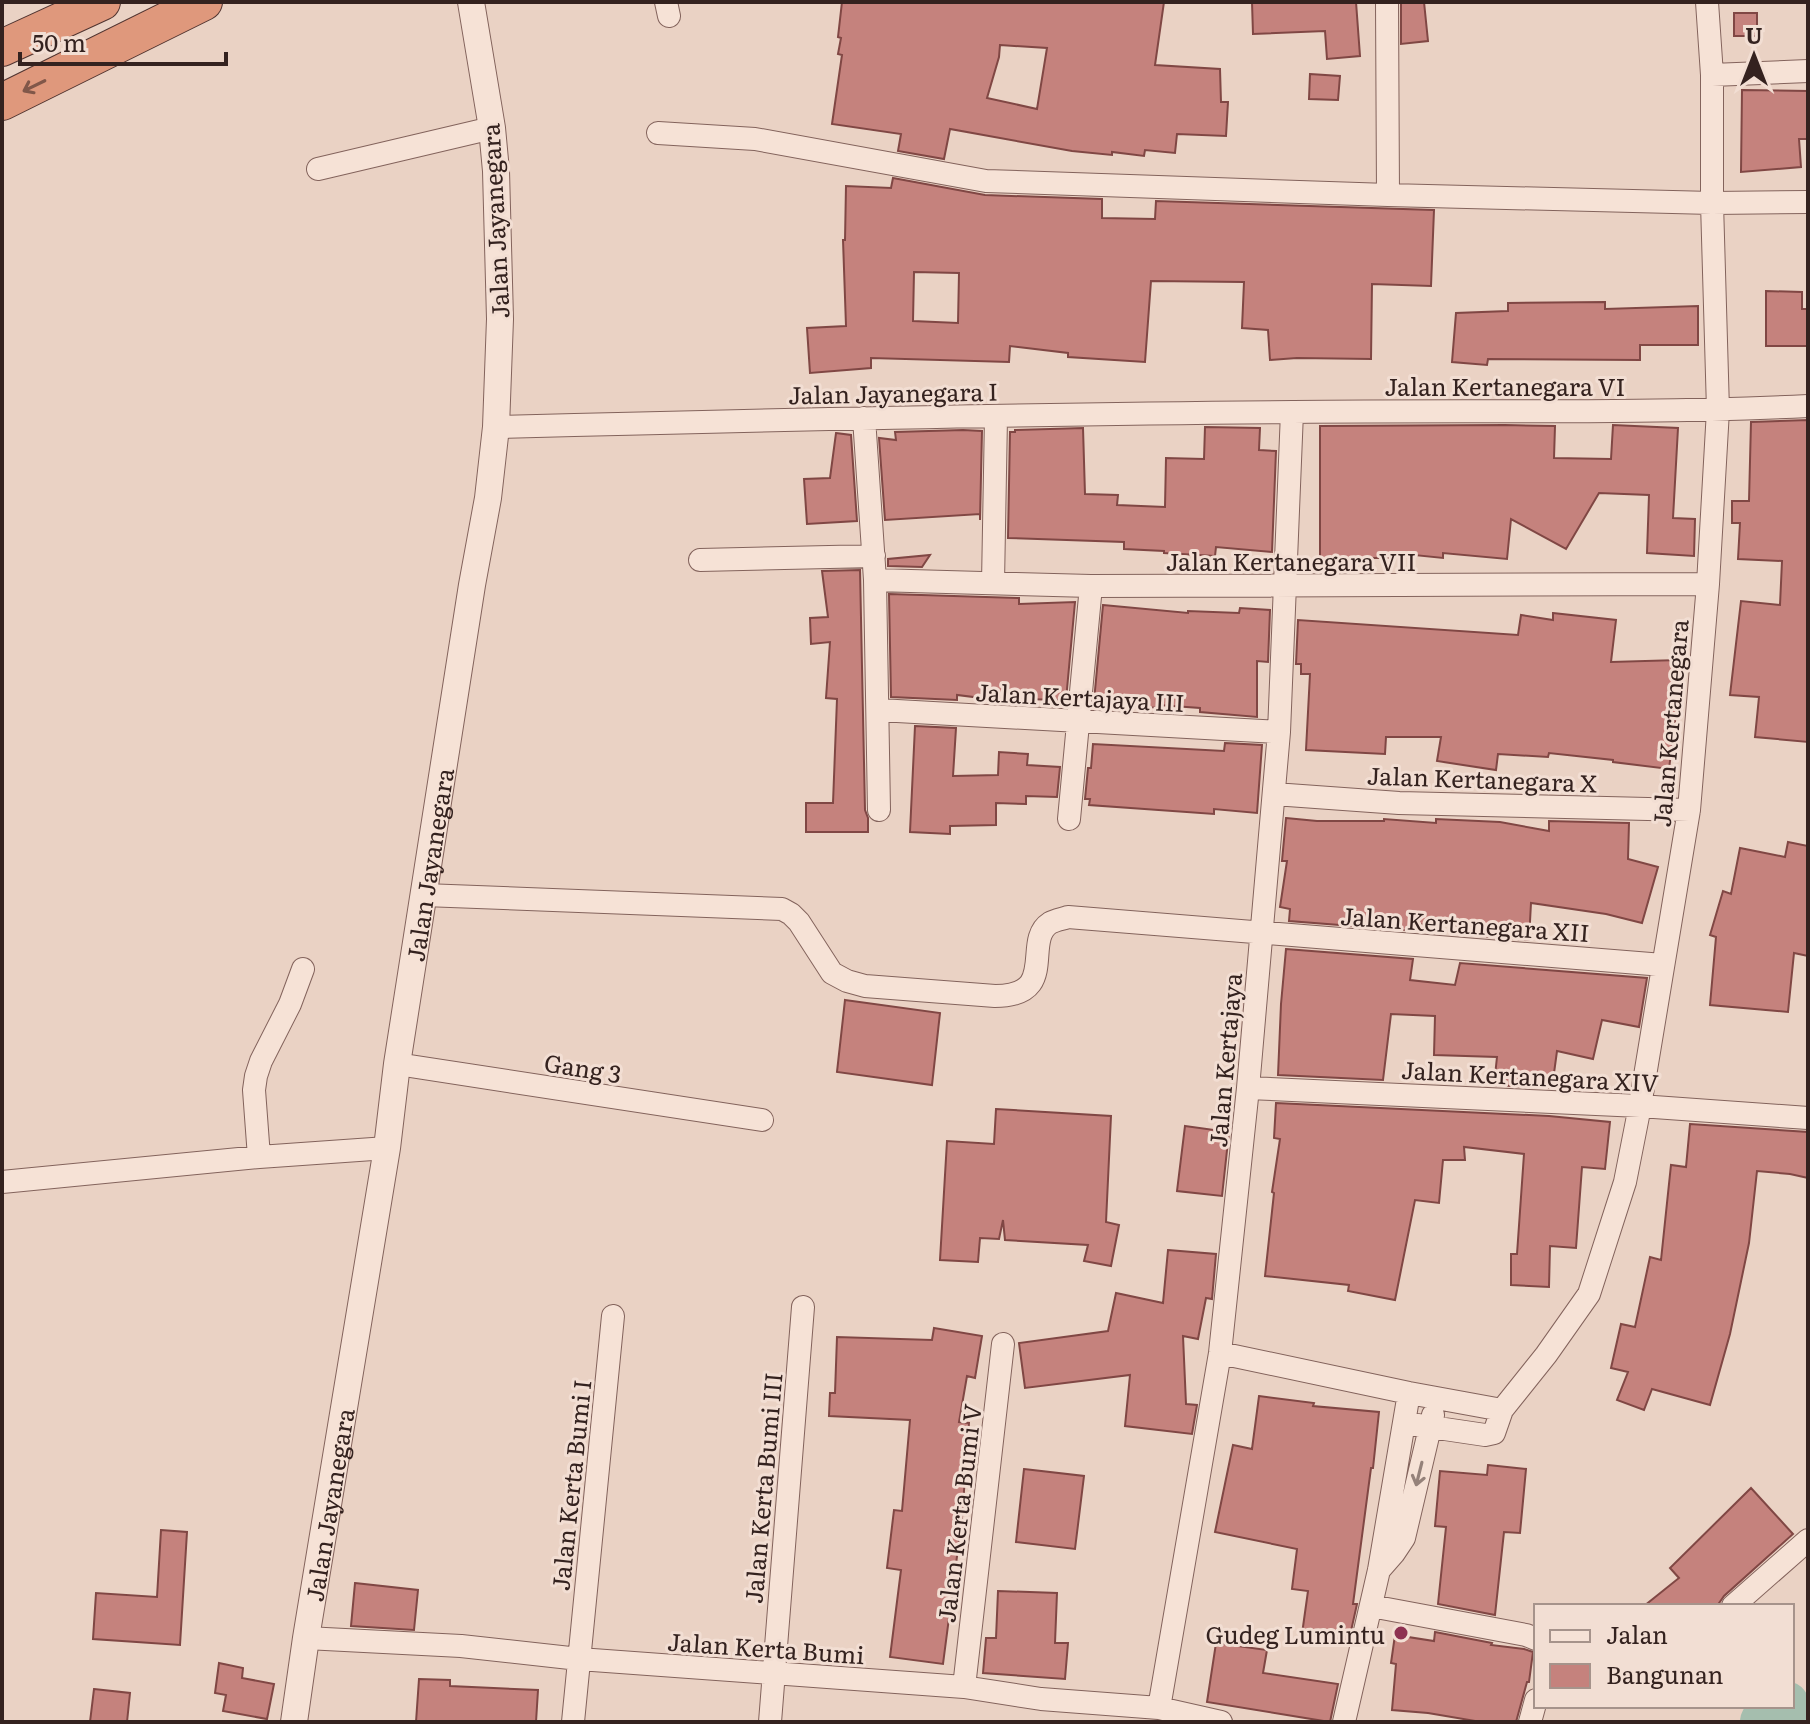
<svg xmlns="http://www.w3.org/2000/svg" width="1810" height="1724" font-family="Literata,serif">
<rect width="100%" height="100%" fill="#ead2c4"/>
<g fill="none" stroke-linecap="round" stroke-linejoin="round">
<path stroke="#a5beae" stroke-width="50" d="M1765 1722 1785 1706"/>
</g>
<path fill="#c5827d" stroke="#804744" stroke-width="2" fill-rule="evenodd" d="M842 2H1164L1155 65 1220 69 1221 102H1228L1226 136 1177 134 1175 153 1145 150 1144 156 1112 152V155L1072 151 950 129 944 159 898 151 901 134 832 124 842 55 838 54 841 38 838 37ZM1000 45 1047 48 1037 109 987 98 999 57Z
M1252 2H1356L1360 56 1327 59 1325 31 1253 34Z
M1401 2H1424L1428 41 1401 44Z
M1734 13H1757V36H1734Z
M1310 74 1340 76 1338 100 1309 99Z
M1742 90 1808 91V139H1799L1801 167 1741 172Z
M893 178 985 195 1102 199V218L1155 219 1156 201 1434 210 1431 286 1372 284 1371 359 1297 358 1270 360 1268 330 1242 328 1244 282 1151 281 1145 362 1068 357V353L1010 346 1009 362 871 358V368L810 373 807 328 846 326 843 240H845L846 186 891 188ZM914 272 959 273 958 323 913 321Z
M1766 291 1802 292V309H1808V346H1766Z
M1605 302V309L1698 306V345H1640V360L1488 359 1487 365 1452 362 1456 313 1508 311V303Z
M1808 420V742L1755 737 1759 697 1730 695 1741 601 1780 605 1782 561 1738 559 1740 523H1732V501H1749L1751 422Z
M1505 425 1555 426 1554 458 1611 459 1613 425 1678 428 1673 518 1695 519 1694 556 1647 553 1649 495 1599 493 1566 549 1511 519 1507 559 1443 553V558L1395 553V558H1320V426Z
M1205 427 1260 428 1259 450 1276 451 1272 552 1216 547 1215 556 1164 553V551L1124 549V542L1008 538 1010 432H1015V430L1083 428 1085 494 1118 495 1117 505 1165 507 1166 458 1204 459Z
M963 430 982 431 980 520V514L885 520 879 438 896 440 895 432Z
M836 433 851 435 857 521 807 524 804 479 830 478Z
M930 555 922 567 888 566V559Z
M860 570 865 810 868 818V832H806V803H833L837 699 826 698 830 642 811 644 810 618 828 617 822 571Z
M889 594 1019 598V604L1075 602 1066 700 1022 699 1021 703 957 695V700L891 697Z
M1103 605 1188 613V611L1239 613 1240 608 1270 610 1268 662 1257 661V717L1200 712V708L1159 705 1158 708 1098 703V701H1094Z
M1553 613 1616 620 1611 662 1679 660 1680 697H1678L1669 769 1613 762V760L1549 753 1548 757 1498 754 1496 770 1437 761 1441 737H1386L1385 754 1306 750 1310 674H1301V664H1296L1298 620 1518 635 1521 615 1553 620Z
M915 726 956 728 953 776 998 775 999 752 1028 754 1027 765 1060 767 1057 797 1026 796V804L996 803V825L950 826V834L910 832Z
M1225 743 1262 745 1257 813 1214 809V814L1089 805 1090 799H1085L1088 768H1091L1093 744 1224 751Z
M1286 818 1317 821H1384V819L1436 823V819L1500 822 1549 831V821L1629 823 1628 859 1658 867 1642 923 1606 914 1531 903 1529 940 1467 935 1469 926 1417 924 1416 931 1289 921 1290 909 1280 907 1287 861H1282Z
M1788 842 1808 846V956L1794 953 1788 1012 1710 1005 1716 937 1710 935 1723 891 1731 894 1740 848 1785 857Z
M1286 949 1413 959 1410 980 1455 985 1460 963 1647 978 1639 1027 1602 1020 1593 1059 1557 1051 1552 1088 1494 1085 1497 1057 1434 1055 1435 1016 1391 1014 1383 1080 1278 1075 1281 1004Z
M845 1000 940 1013 932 1085 837 1072Z
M1276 1103 1549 1116 1610 1122 1605 1169 1582 1167 1576 1248 1550 1246 1549 1287 1511 1285V1254H1517L1524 1154 1464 1147 1465 1160H1443L1439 1203 1415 1200 1395 1300 1348 1291 1349 1285 1265 1276 1274 1193 1272 1192 1280 1139 1274 1138Z
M996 1109 1111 1116 1106 1222 1119 1225 1111 1266 1084 1261 1088 1245 1005 1240 1003 1220 999 1239 980 1238 978 1262 940 1260 947 1141 994 1144Z
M1690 1124 1808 1132V1178L1790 1174 1757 1171 1749 1243 1730 1334 1710 1405 1652 1389 1644 1410 1617 1400 1628 1372 1611 1368 1621 1324 1635 1327 1650 1257 1661 1260 1671 1165 1686 1167Z
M1185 1126 1229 1132 1222 1196 1177 1191Z
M1168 1250 1216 1254 1212 1299 1206 1298 1198 1339 1183 1336 1186 1404 1197 1405 1192 1434 1125 1426 1130 1375 1025 1388 1019 1343 1108 1331 1116 1293 1163 1303Z
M934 1328 982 1336 975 1378 967 1376 959 1422 969 1423 962 1518 943 1664 890 1657 901 1570 887 1568 894 1510 902 1511 910 1420 829 1416 830 1393H835L837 1337 932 1340Z
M1259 1396 1314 1403 1313 1406 1379 1412 1373 1468H1371L1353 1604H1357L1349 1640 1302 1634 1308 1591 1292 1589 1297 1549 1215 1532 1233 1445 1252 1449Z
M1488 1465 1526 1469 1520 1533 1504 1532 1495 1615 1438 1604 1446 1527 1435 1526 1440 1471 1487 1475Z
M1024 1469 1084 1476 1075 1549 1016 1542Z
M1751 1488 1793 1534 1724 1596 1717 1606H1644L1679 1578 1670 1568Z
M161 1530 187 1532 180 1645 93 1639 96 1593 157 1597Z
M355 1583 418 1590 414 1630 351 1626Z
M998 1591 1057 1593 1055 1643H1068L1065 1679 983 1673 986 1638H996Z
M1435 1632 1492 1643 1491 1645 1524 1649 1533 1652 1529 1682H1527L1516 1722H1481L1428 1713 1392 1710 1396 1664 1391 1663 1395 1635 1434 1641Z
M1216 1643 1267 1650 1263 1673 1338 1684 1330 1722 1207 1702Z
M219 1663 243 1668 242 1678 274 1684 267 1719 223 1711 226 1695 215 1693Z
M419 1679 450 1680V1686L538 1690 536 1722H416Z
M94 1689 130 1693 127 1722H90Z"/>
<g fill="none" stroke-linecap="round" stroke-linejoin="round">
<defs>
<path id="minor" d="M666 2 669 16
M1387 2 1388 195
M1712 75 1808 71
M658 133 755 139 986 181 1388 195 1712 203 1808 202
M318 169 492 128
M864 418 875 580 879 810
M496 427C762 420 1028 414 1294 412 1465 410 1637 414 1808 406
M700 560 874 556
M875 580 1091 586 1708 584
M993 583 996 417
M879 710 1279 732
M1274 794 1399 803 1689 810
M1069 819 1091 586
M424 895 782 909 791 914 799 922 832 973 847 981 865 986 995 996C1060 996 1022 941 1050 923 1055 920 1062 919 1068 917L1663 965
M397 1064 762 1120
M1248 1088 1640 1106 1808 1118
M259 1157 254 1090 256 1076 261 1061 290 1004 303 969
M2 1182 259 1157 387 1148
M1220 1353 1409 1393 1502 1410
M1404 1423 1485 1435 1494 1433 1502 1410 1546 1355 1589 1294 1625 1182 1640 1106 1689 810 1708 584 1718 410 1712 203V75L1707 2
M1380 1569 1394 1553 1404 1538 1433 1415
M1371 1606 1526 1635 1536 1639
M1733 1606 1808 1540
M306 1638 461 1646 579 1659 964 1687 1041 1699 1159 1708 1221 1722
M964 1687 1003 1344
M1159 1708 1220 1353 1248 1088 1279 732 1292 412
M573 1722 613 1316
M770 1722 803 1307
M1344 1722 1379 1570 1409 1393
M1530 1722 1536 1700"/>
<g id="tertiary">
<path id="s1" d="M294 1722 306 1638 387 1148 397 1064 472 585 488 498 496 427 500 319 496 171 492 128 471 2"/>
</g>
<path id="trunk" d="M2 48 102 2
M2 102 204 2"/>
</defs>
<use href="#minor" stroke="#83635c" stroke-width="24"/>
<use href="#tertiary" stroke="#83635c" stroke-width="28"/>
<use href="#trunk" stroke="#513430" stroke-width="38"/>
<use href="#minor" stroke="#f6e2d6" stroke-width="22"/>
<use href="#tertiary" stroke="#f6e2d6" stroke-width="26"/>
<use href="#trunk" stroke="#df987c" stroke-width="36"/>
</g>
<defs><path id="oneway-shaft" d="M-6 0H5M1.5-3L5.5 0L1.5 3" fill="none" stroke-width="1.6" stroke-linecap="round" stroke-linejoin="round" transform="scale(2)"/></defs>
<use stroke="#815749" href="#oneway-shaft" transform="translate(34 86) rotate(154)"/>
<use stroke="#95827a" href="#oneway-shaft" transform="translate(1419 1474) rotate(104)"/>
<circle fill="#8d3151" stroke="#f2ded3" stroke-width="3" cx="1401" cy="1633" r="8"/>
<g text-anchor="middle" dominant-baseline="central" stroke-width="6" stroke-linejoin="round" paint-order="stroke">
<g font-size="24" fill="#34221f" stroke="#f2ded3">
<text transform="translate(494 221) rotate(-93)">Jalan Jayanegara</text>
<text x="1505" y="385">Jalan Kertanegara VI</text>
<text transform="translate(893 392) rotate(-1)">Jalan Jayanegara I</text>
<text x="1291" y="560">Jalan Kertanegara VII</text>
<text transform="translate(1080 696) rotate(3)">Jalan Kertajaya III</text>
<text transform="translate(1669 723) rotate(-85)">Jalan Kertanegara</text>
<text transform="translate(1482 778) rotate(2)">Jalan Kertanegara X</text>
<text stroke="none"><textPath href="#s1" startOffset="868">Jalan Jayanegara</textPath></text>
<text transform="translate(1465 923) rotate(4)">Jalan Kertanegara XII</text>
<text transform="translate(1224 1060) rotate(-85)">Jalan Kertajaya</text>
<text transform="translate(583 1067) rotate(9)">Gang 3</text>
<text transform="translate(1530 1075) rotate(3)">Jalan Kertanegara XIV</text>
<text transform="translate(570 1485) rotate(-84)">Jalan Kerta Bumi I</text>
<text transform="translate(762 1488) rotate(-85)">Jalan Kerta Bumi III</text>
<text stroke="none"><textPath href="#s1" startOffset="220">Jalan Jayanegara</textPath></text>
<text transform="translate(958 1513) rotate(-83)">Jalan Kerta Bumi V</text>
<text transform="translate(766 1647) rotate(4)">Jalan Kerta Bumi</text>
</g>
<g font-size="24" fill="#34221f" stroke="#f2ded3" text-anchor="end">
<text x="1385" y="1633">Gudeg Lumintu</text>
</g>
</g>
<rect width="1810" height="1724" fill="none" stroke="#34221f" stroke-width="8"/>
<rect x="1534" y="1604" width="260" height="104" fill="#f2ded3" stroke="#a6938b" stroke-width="2"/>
<rect x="1550" y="1630" width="40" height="12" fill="#f6e2d6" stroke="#a6938b" stroke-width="2"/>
<text x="1606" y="1644" font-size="24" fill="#34221f">Jalan</text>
<rect x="1550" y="1664" width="40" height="24" fill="#c5827d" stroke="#a6938b" stroke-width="2"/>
<text x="1606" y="1684" font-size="24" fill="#34221f">Bangunan</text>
<g transform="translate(1754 56)" stroke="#f2ded3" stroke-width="6" paint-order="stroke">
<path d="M0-6L14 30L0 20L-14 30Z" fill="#34221f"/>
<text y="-12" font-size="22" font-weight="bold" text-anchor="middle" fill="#34221f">U</text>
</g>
<path d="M20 52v12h206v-12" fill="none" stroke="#34221f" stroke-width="4"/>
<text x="32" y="52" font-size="24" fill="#34221f" stroke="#f2ded3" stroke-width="6" paint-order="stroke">50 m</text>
</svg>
